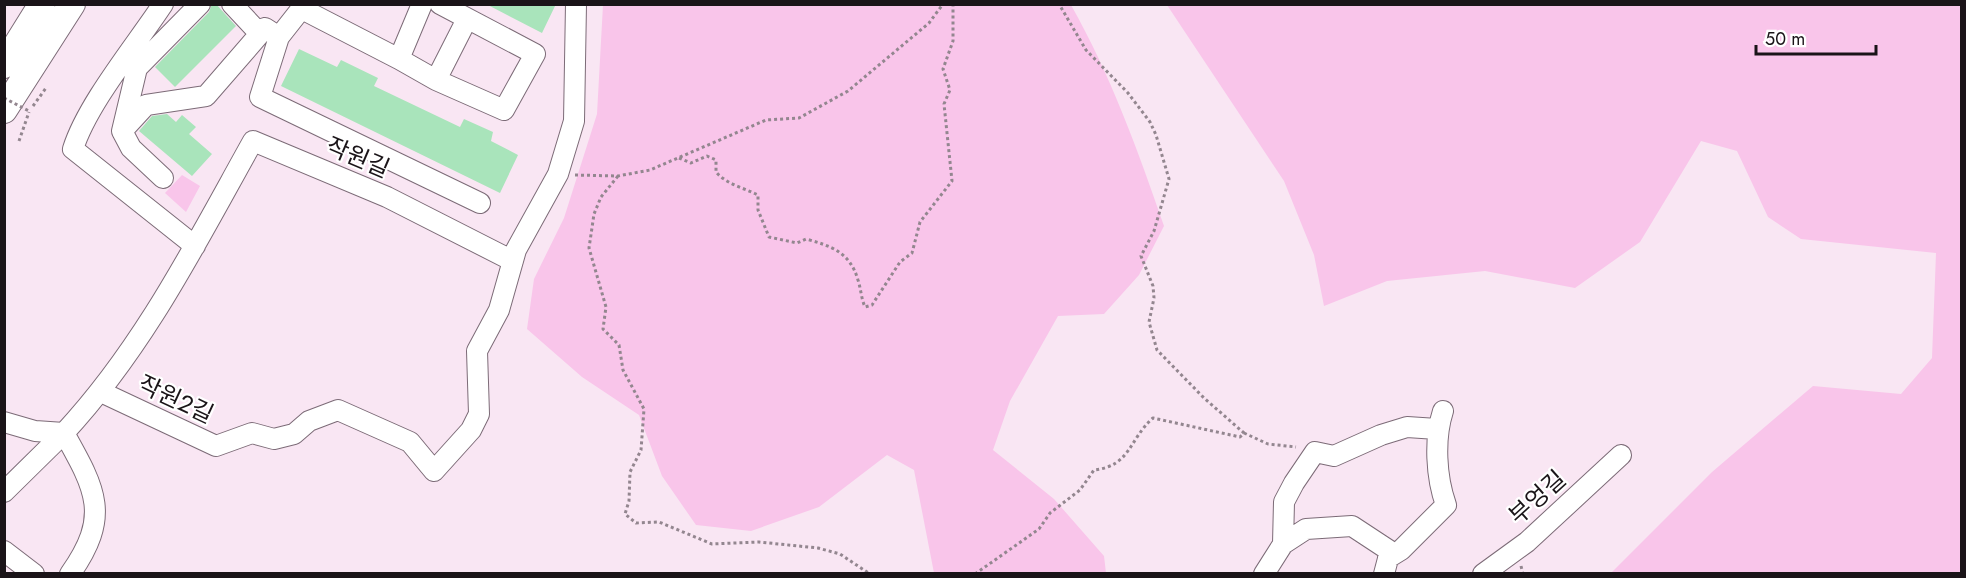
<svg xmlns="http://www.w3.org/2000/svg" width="1966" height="578" font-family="Jost,'Noto Sans KR',sans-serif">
<rect width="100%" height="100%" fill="#f9e6f3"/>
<path fill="#f9c5ea" d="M603 5H1071C1111 76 1137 148 1164 226L1139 275 1104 314 1058 316 1010 401 993 450 1054 499 1104 556 1106 573H934L914 470 887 455 819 507 751 531 696 525 662 476 639 415 582 377 527 329 534 279 564 218 597 114Z
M1167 5H1961V573H1611L1712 472 1813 386 1901 394 1932 358 1936 253 1801 239 1768 217 1737 151 1701 141 1640 242 1575 288 1485 271 1387 281 1324 306 1314 255 1284 181Z
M182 175 200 186 186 212 165 193Z"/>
<path fill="#a9e4bb" d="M212 4H216L236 26 175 87 155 67 209 12Z
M486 4H556L542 33Z
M299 49 337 67 341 60 378 78 374 86 460 127 464 119 493 132 491 141 518 155 500 193 281 86Z
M167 114 176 122 182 115 196 127 189 134 212 154 192 176 139 131 152 116Z"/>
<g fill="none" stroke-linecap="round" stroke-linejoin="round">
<defs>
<path id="minor" d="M163 4C136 45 87 104 73 149L195 246
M232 4 260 34
M305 4 279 37 260 97 480 203
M422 4 399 59 436 80
M440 4 535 54 504 110 436 80 467 19
M302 9 399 59
M123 130 146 105 206 96 265 28 279 37
M163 178 131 148 122 131 137 68 200 4
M101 392 216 446 252 433 274 439 294 434 309 421 338 410 410 442 434 471 471 430 479 414 477 351 499 310 516 250 558 174 574 121 576 4
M4 422 35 431 64 433C144 347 196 243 253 141L387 197 513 261
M4 492 64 433C96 490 111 516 70 574
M1283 544 1306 529 1352 526 1390 551 1384 574
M4 551 34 574
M1388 558 1401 550 1446 505C1436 477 1434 439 1443 411
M1264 574 1283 544 1284 502 1294 483 1315 452 1334 456 1381 435 1407 427 1437 429
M1483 574 1527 542 1621 455"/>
<path id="major" d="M4 65 42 4
M4 110 72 4"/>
</defs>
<use href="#minor" stroke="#7c6b77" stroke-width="22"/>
<use href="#major" stroke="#7c6b77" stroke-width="28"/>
<path stroke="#93868f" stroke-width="3" stroke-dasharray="3 3" stroke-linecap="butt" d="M33 106 46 88
M19 141 29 112
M679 158 691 163 707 156 716 160V172C726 184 744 188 758 195V210L769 237 797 243 806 239C831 246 850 252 858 280 861 289 861 298 865 307L872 305 900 262 912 253 920 222 952 181 944 104 950 90 943 69 953 41V4
M575 175 618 176 650 170 766 120 799 118 848 91 929 23 943 4
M618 176 601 197 594 214 589 248 606 307 603 329 619 345 623 370 644 409 641 450 630 472 629 501 625 514 636 523 659 522 712 544 759 542 818 548 840 554 870 574
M1244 433 1268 444 1296 447
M1521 566 1523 574
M975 574 1039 529 1050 513 1080 490 1094 470C1131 466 1129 439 1153 418L1240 437 1244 433 1204 398 1157 350 1149 322 1154 298 1153 286 1141 256 1154 231 1169 179 1156 135 1150 122 1128 93 1086 50 1059 4"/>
<use href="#minor" stroke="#fff" stroke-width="20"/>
<use href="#major" stroke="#fff" stroke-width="26"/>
<path stroke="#93868f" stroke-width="3" stroke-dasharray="3 3" stroke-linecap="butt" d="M4 98 29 111"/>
</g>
<g text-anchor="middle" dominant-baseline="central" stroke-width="4.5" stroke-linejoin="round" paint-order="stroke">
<g font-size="24" fill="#1a1418" stroke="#fff">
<text transform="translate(358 157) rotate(23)">작원길</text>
<text transform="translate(176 399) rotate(25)">작원2길</text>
<text transform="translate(1537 497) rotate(-42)">부엉길</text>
</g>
</g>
<rect width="1966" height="578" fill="none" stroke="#1a1418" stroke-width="12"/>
<path d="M1756 45v9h120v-9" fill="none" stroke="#1a1418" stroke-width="3"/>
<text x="1765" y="45" font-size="18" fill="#1a1418" stroke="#ffffff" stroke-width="4.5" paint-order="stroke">50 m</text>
</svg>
